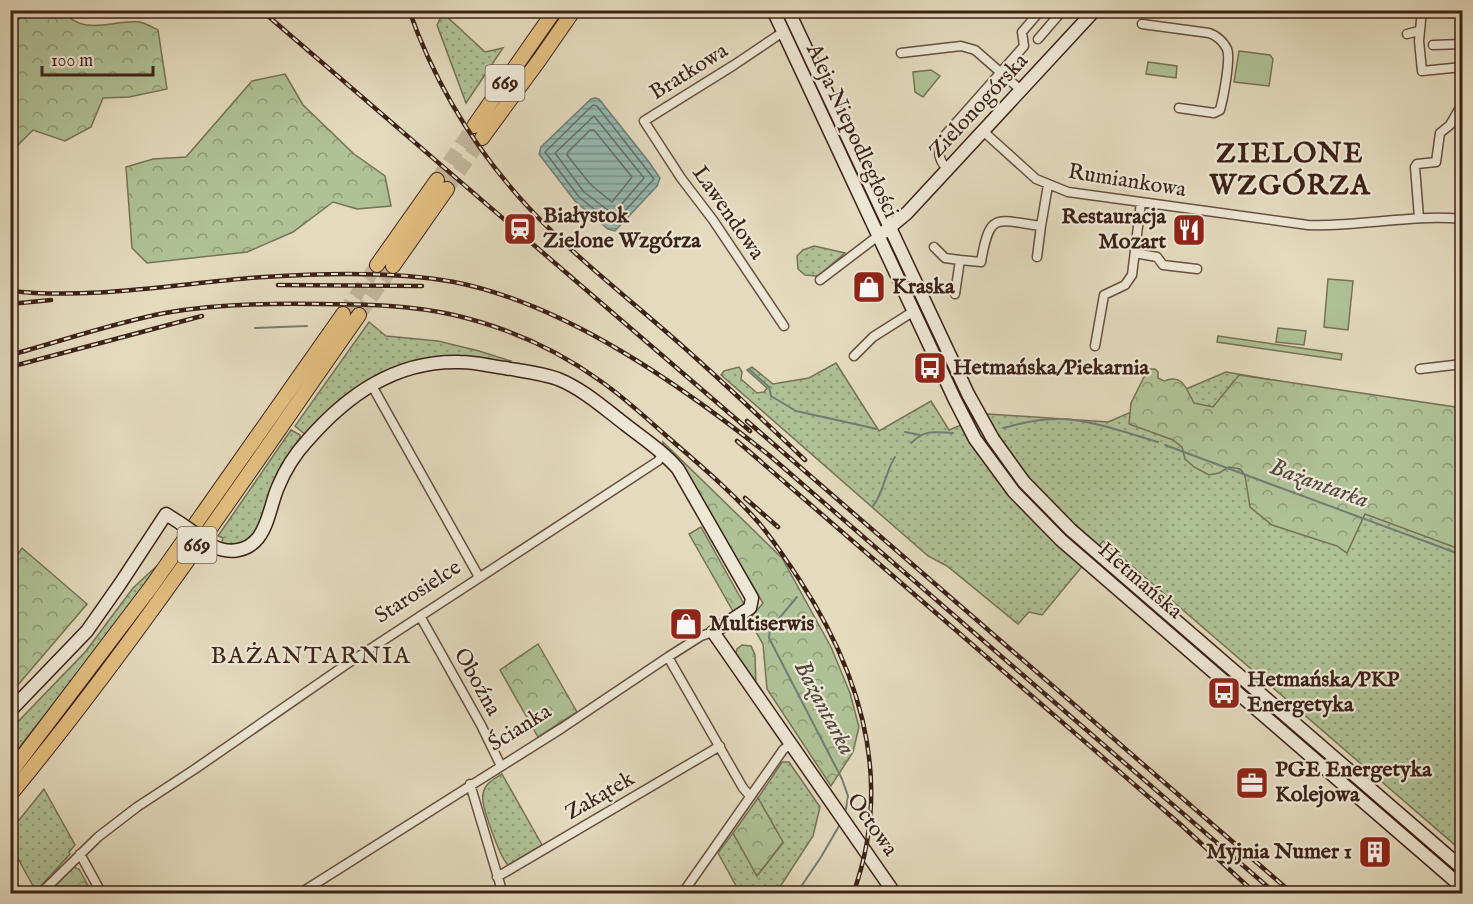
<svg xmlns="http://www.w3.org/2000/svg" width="1473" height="904" font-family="'IM FELL English',serif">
<defs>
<pattern id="grass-dots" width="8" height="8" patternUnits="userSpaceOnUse" patternTransform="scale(1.5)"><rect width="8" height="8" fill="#afc196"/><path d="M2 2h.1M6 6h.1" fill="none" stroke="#909c79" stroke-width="1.8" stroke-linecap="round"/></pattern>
<pattern id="forest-crowns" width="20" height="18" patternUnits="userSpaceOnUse" patternTransform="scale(1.5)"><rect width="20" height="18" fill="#afc196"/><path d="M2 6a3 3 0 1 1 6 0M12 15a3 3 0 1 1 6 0" fill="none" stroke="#909c79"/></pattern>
<pattern id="water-rules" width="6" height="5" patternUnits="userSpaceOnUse" patternTransform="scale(1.5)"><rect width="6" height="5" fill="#95bab4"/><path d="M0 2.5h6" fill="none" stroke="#7b9791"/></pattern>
</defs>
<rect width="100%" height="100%" fill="#e4dabe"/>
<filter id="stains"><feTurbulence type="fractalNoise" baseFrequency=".00333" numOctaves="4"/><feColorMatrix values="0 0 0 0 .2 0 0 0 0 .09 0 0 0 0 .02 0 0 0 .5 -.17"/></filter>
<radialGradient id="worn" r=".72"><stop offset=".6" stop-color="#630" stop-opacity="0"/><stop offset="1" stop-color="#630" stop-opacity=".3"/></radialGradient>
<path fill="url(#grass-dots)" stroke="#767256" stroke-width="1.5" d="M443 13 485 52 503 48 466 103 437 25Z
M814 246 845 253 818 276 805 275 798 269 797 256 803 250Z
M369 322 386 336 438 341 479 351 511 361 509 363 383 373 356 388 335 405 306 435 295 426Z
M836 363 879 431 931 401 949 430 988 414 1108 422 1226 372 1462 412V851L1103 541 1042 615 1029 612 1018 624 947 566 928 556 721 375 724 371 739 367 742 372 741 379 757 393 764 392 767 388 747 370 752 367 773 384 809 378Z
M291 430 300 435V438L281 465 283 467C278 477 273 487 269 497 259 524 256 549 221 544L223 538 218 536Z
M160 563 127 609 11 758V729L86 651 133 588Z
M782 762H789L820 807 813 836 776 893H740L718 853 733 833 757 876 783 843 758 798Z
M502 774 542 845 508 865C500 857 480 804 483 794 485 783 494 779 502 774Z
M44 789 75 845 69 852 70 854 36 891 11 846V830Z"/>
<path fill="url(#forest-crowns)" stroke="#767256" stroke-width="1.5" d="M10 11H62C86 37 110 20 140 22 145 23 152 27 158 30L167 89 129 97 103 98 91 127 65 141 33 130 14 149 10 143Z
M285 74 303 105 354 154 385 176 391 206 357 209 333 202 293 232 247 252 147 263 132 248 126 167 153 159 186 157 252 81Z
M1148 369H1155L1158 372V378L1164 381C1183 373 1186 389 1194 403L1213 407 1239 375 1462 408V550L1365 514 1347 553 1337 546 1272 525 1250 507 1245 475 1240 469 1229 467 1219 473 1209 475 1194 467 1185 459 1182 447 1173 440 1129 424 1131 403Z
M663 442 782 558 831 647 850 693 859 727 853 752 831 786 767 689 763 644 749 620 763 603 682 468 663 446Z
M701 527 745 606 734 613 689 534Z
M22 548 87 604 11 693V564Z
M538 644 577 712 538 737 500 670Z
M742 645 751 646 755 655 756 687 735 655 737 649Z
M758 798 783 842 757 876 733 833Z
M73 867 79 869 91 891 87 893H47Z"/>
<path fill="#afc196" stroke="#767256" stroke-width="1.5" d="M1239 51 1270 55 1273 59 1269 86 1234 82Z
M1148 62 1177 66 1176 78 1146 74Z
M931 70 940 76 923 97 915 92 913 72Z
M1328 279 1353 281 1348 330 1324 327Z
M1278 328 1306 331 1304 345 1276 342Z
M1218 336 1342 354 1341 360 1217 342Z"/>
<path fill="url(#water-rules)" stroke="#717d75" stroke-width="1.5" d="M595 98 599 99 649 162 660 178 657 186 615 231 608 229 575 201 539 154 541 147 591 99Z"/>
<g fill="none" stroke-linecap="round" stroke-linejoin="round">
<path stroke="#686e66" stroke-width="1.5" d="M593 105 597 106 654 179 613 224 579 197 545 152Z
M594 116 644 178 613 214 584 192 555 153Z
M590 130H594L632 177 612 202 591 185 567 155 568 152Z"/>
<path stroke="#717d75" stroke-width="2" d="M255 328 307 326
M749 369 769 387 771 396 796 411 877 429
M1003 428C1023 423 1042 418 1063 419 1095 421 1127 433 1158 442
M905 432 920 435
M911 443C926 429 933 432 953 433
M1165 445 1462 555
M873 506C884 493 885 472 895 457
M797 597 770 629 769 638 842 779 848 796 846 809
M796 894 821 857 839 826"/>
<path stroke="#c2b59d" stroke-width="14" stroke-dasharray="14 7" stroke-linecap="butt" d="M437 180 474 126
M447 189 482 138
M343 314 377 265
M359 315 393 266"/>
<defs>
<path id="street" d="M1422 10 1419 41 1422 71 1462 67
M1142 24 1209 33C1216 35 1224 42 1227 49 1231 59 1223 99 1220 110L1214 113 1179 108
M783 32 734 65 644 121 681 178 713 220 784 326
M1407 34 1419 31
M1038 39 1063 10
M1433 45 1462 44
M901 53 961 46 975 50 1022 91
M984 132 1036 179 1068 192 1308 225C1360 227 1411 214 1462 219
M948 170C939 161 938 154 940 141L1024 46 1022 32 1041 10
M1419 218 1415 167 1417 164 1436 162 1440 133 1450 125 1462 104
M934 247 945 258 960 260
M1135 253 1157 257 1163 265 1197 269
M1037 257 1041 226
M820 280 878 236
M955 294 960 260 981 262C990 211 995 220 1041 226L1048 185
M1095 346 1104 295 1125 285 1132 275 1141 202
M854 356 873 337 914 311
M1420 369 1462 364
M371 384 479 577
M420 616 481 725 501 766
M668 657 743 788 750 796
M470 784 503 894
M80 854 102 894
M497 877 720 746
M40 894 98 837 137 807 195 769 344 666 658 461 663 454
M299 894 562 728 668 657 701 636 713 632
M682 894 783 750 790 744"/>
<path id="secondary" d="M773 10 955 400 975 439 1014 492 1061 540 1462 887
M788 10 968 394 993 439 1024 482 1071 530 1462 868
M884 232 907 213 1095 10
M213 546C228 554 247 552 258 538 269 524 271 503 278 487 285 470 295 454 307 441 347 395 396 360 460 362 475 362 490 366 505 368 522 371 541 373 558 379 583 389 605 409 626 425 644 439 664 452 678 469L752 598 750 608 713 632 895 894
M10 711 87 631 120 584 166 514 180 523"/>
<path id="primary" d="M474 126 555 10
M482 138 540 59 574 10
M377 265 437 180
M393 266 447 189
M10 773 151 587 343 314
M10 795C136 642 246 476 359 315"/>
</defs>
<use href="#street" stroke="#665041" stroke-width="11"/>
<use href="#secondary" stroke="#3c2217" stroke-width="15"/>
<use href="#primary" stroke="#3c2217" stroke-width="16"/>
<use href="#street" stroke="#ede7d5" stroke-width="8"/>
<use href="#secondary" stroke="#ede7d5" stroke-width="12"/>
<use href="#primary" stroke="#e2bd7f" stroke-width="14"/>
<defs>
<path id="rail" d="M261 10 750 431
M409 10C435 84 476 151 529 208 572 254 623 294 671 336 717 376 761 418 805 460
M278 285 422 286
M10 291C95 300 180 283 264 277 324 273 395 271 454 282 566 304 682 386 770 456L1276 894
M10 304 51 300
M10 355C62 341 113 323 165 313 216 304 268 303 319 304 363 304 410 305 454 315 505 327 556 349 599 380 624 397 647 419 670 439 701 466 732 492 759 523 774 541 786 560 799 579 861 674 894 782 853 894
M10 367 202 316
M747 421 1293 894
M737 441 1180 824 1256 894
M745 498 778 527"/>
</defs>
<use href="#rail" stroke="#3c2217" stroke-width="4.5"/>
<use href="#rail" stroke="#ede7d5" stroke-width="2" stroke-dasharray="7" stroke-linecap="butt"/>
<defs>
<path id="secondary-bridge" d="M180 523 213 546"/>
</defs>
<use href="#secondary-bridge" stroke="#3c2217" stroke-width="15" stroke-linecap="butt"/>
<use href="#secondary-bridge" stroke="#ede7d5" stroke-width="12"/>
</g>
<defs>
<symbol id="station-square" viewBox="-11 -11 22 22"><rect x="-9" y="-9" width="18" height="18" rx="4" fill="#8f2418" stroke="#ede7d5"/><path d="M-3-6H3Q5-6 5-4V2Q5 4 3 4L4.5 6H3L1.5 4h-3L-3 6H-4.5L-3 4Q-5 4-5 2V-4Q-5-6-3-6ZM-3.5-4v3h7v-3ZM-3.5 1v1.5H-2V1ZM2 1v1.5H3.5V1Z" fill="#fff"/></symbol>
<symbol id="restaurant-square" viewBox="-11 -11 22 22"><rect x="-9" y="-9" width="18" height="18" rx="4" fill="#8f2418" stroke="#ede7d5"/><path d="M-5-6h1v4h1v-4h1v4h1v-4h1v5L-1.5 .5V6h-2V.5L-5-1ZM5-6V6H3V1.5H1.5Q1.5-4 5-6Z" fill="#fff"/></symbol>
<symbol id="shop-square" viewBox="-11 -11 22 22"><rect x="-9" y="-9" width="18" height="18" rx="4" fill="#8f2418" stroke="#ede7d5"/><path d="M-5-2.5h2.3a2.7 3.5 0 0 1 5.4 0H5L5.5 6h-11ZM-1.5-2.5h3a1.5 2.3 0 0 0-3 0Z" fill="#fff"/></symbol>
<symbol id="bus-square" viewBox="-11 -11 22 22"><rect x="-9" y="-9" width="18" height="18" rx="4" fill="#8f2418" stroke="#ede7d5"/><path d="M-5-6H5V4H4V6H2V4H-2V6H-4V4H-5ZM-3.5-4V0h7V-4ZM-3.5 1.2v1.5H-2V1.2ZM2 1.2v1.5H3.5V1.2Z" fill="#fff"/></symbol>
<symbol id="office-square" viewBox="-11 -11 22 22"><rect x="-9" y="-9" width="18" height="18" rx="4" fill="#8f2418" stroke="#ede7d5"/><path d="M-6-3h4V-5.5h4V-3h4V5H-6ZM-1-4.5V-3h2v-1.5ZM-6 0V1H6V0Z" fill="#fff"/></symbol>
<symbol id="building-square" viewBox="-11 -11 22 22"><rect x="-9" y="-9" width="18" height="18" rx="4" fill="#8f2418" stroke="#ede7d5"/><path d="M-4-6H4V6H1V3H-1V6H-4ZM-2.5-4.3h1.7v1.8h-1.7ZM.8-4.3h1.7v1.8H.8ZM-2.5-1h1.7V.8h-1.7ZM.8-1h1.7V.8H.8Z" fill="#fff"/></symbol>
</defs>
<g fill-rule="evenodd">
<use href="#station-square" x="501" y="210" width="38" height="38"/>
<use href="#restaurant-square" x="1170" y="211" width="38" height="38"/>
<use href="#shop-square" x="850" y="268" width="38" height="38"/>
<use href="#bus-square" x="911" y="349" width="38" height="38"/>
<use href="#shop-square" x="667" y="605" width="38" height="38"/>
<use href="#bus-square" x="1205" y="674" width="38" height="38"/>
<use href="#office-square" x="1233" y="764" width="38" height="38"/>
<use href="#building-square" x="1356" y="833" width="38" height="38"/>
</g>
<g text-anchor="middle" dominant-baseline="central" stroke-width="4.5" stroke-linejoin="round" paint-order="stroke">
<g fill="#ede7d5" stroke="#715d50" stroke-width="1.5">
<rect x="485.5" y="65" width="39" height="36" rx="4.5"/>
<rect x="177.5" y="527" width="39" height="36" rx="4.5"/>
</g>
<g font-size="21" font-weight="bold" fill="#3c2217">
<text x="505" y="83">669</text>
<text x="197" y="545">669</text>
</g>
<g font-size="22" fill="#3c2217" stroke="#ede7d5">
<text transform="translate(689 72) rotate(-32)">Bratkowa</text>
<text transform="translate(979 106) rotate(-47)">Zielonogórska</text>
<text transform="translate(852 131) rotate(65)">Aleja Niepodległości</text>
<text transform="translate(1127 181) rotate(9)">Rumiankowa</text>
<text transform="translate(728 213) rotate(55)">Lawendowa</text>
<text transform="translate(1140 581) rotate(41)">Hetmańska</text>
<text transform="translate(418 592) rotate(-33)">Starosielce</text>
<text transform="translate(477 682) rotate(61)">Oboźna</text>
<text transform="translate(520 728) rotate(-32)">Ścianka</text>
<text transform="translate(600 796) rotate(-30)">Zakątek</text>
<text transform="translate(872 825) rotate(55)">Octowa</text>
</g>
<g font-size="22" font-weight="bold" fill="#3c2217" stroke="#ede7d5" text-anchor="start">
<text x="543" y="216">Białystok<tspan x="543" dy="25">Zielone Wzgórza</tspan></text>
<text x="1166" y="217" text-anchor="end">Restauracja<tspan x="1166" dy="25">Mozart</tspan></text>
<text x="892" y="287">Kraska</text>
<text x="953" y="368">Hetmańska/Piekarnia</text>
<text x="709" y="624">Multiserwis</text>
<text x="1247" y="680">Hetmańska/PKP<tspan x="1247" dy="25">Energetyka</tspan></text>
<text x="1275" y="770">PGE Energetyka<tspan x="1275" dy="25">Kolejowa</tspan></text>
<text x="1352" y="852" text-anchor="end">Myjnia Numer 1</text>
</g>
<g font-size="24" font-style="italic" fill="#52483e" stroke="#ede7d5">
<text transform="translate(1319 484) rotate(20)">Bażantarka</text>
<text transform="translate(824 708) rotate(62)">Bażantarka</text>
</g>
<g font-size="24" letter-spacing="1.5" fill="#3c2217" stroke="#ede7d5">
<text x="311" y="656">BAŻANTARNIA</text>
</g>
<g font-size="28" font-weight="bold" letter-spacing="1.5" fill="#3c2217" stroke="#ede7d5">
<text x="1290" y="154">ZIELONE<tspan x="1290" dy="32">WZGÓRZA</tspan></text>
</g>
</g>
<rect width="1473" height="904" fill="none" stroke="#e4dabe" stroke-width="36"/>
<rect x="12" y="12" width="1449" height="880" fill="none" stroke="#3c2217" stroke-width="3"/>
<rect x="18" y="18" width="1437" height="868" fill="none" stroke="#3c2217" stroke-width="1.5"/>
<path d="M42 66v9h111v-9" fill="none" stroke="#3c2217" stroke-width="3"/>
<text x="51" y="66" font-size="18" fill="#3c2217" stroke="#ede7d5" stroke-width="4.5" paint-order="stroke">100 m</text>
<rect width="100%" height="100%" filter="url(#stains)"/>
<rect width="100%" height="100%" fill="url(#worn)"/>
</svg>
